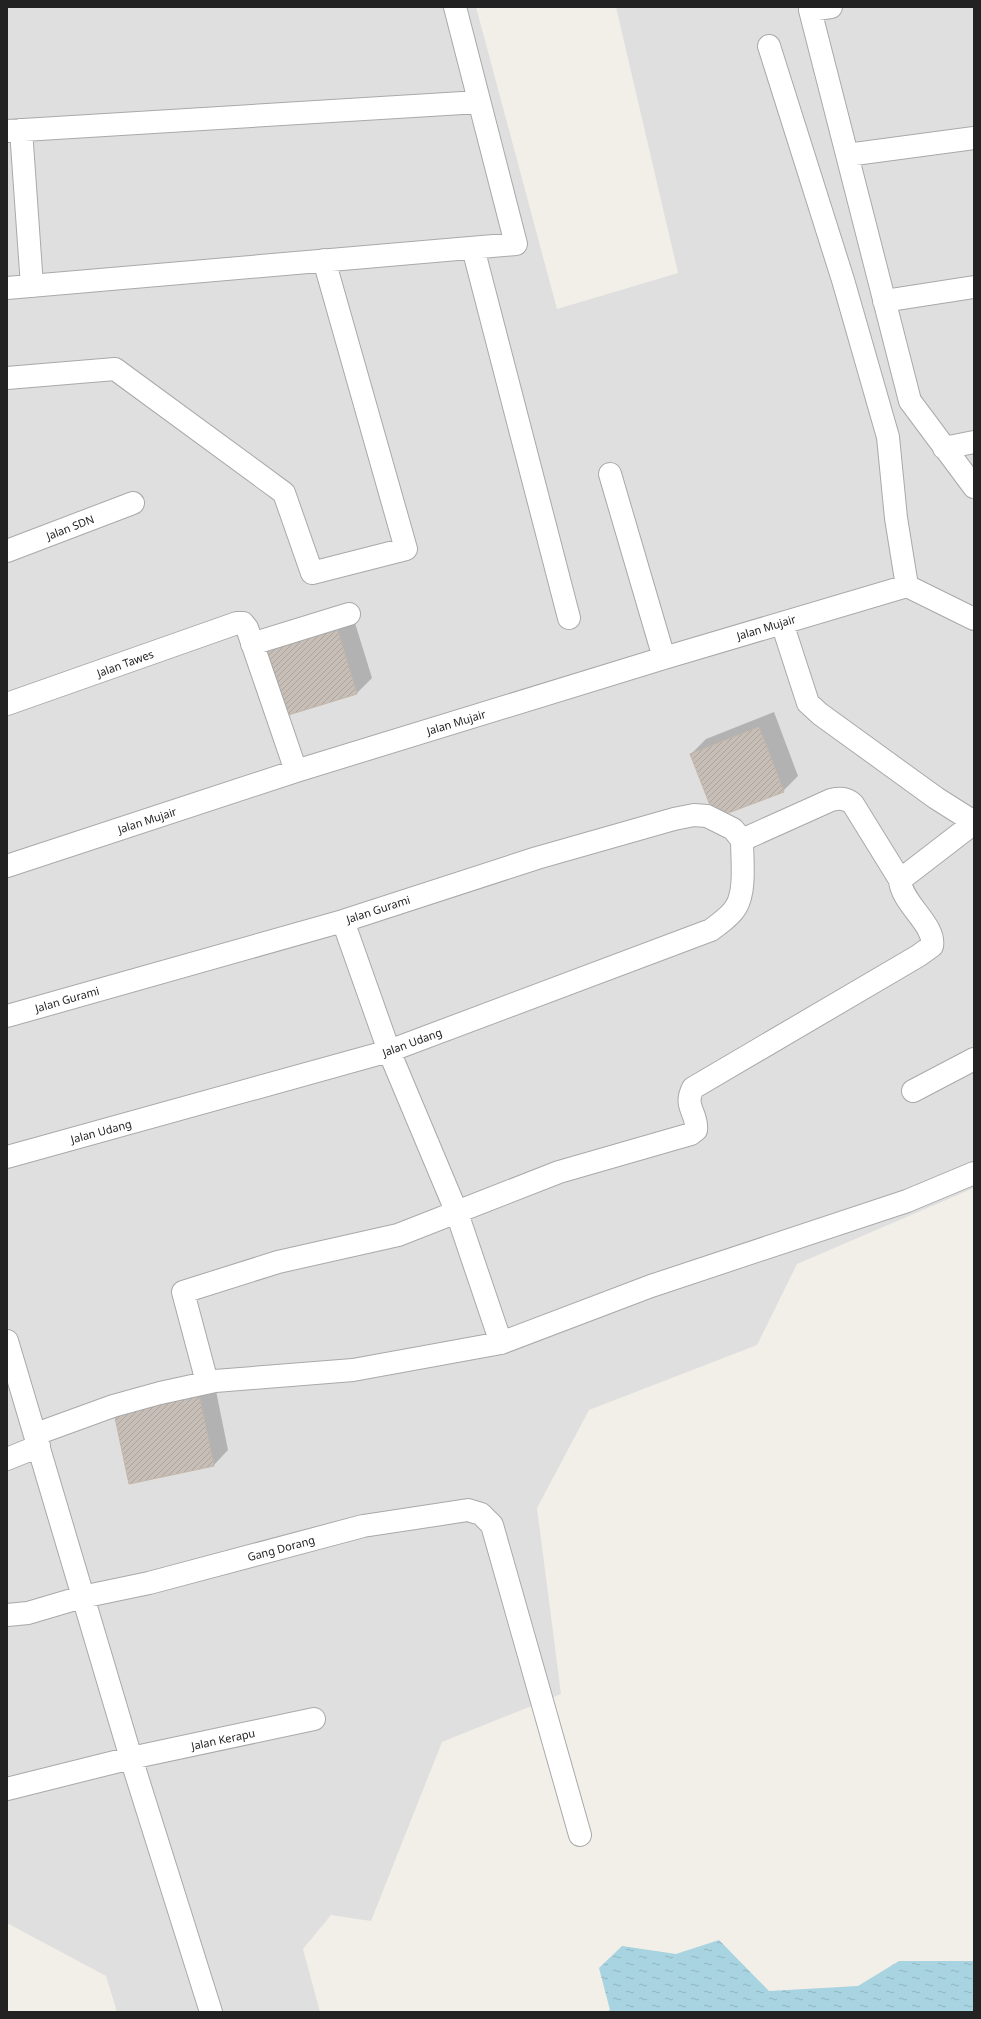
<svg xmlns="http://www.w3.org/2000/svg" width="981" height="2019" font-family="'Noto Sans',sans-serif">
<defs>
<pattern id="water-ripples" width="26" height="14" patternUnits="userSpaceOnUse"><rect width="26" height="14" fill="#a8d3e0"/><path d="M2 4q2-2 4 0t4 0M15 11q2-2 4 0t4 0" fill="none" stroke="#90b5c0"/></pattern>
<pattern id="building-hatch" width="6" height="6" patternUnits="userSpaceOnUse"><rect width="6" height="6" fill="#c7bfb7"/><path d="M-1 1l2-2M0 6l6-6M5 7l2-2" fill="none" stroke="#aba49d"/></pattern>
</defs>
<rect width="100%" height="100%" fill="#f2efe8"/>
<path fill="#e0dfdf" d="M7 7H476L557 309 678 273 616 7H974V1188L797 1264 757 1345 589 1410 537 1508 561 1694 442 1742 371 1921 331 1915 303 1949 320 2012H117L106 1976 7 1923Z"/>
<path fill="url(#water-ripples)" d="M719 1940 769 1991 858 1986 899 1961H974V2012H606L610 2010 599 1968 622 1946 676 1954Z"/>
<path fill="#0003" d="M351 610 372 678 357 693 264 647Z
M774 712 798 776 783 791 691 754 706 739Z
M214 1381 228 1450 213 1466 116 1413Z"/>
<path fill="url(#building-hatch)" stroke="#c4b6aa" d="M336 625 357 694 285 716 263 647Z
M759 727 784 792 715 818 690 754Z
M199 1395 214 1466 129 1484 114 1413Z"/>
<g fill="none" stroke-linecap="round" stroke-linejoin="round">
<defs>
<path id="minor" d="M831 7 810 10 910 401 974 487
M769 46 843 280 888 437 896 518 907 586
M21 130 32 286
M7 131 479 102
M847 155 974 138
M473 248 569 618
M7 288 516 244 455 7
M884 301 974 287
M7 378 115 369 284 493 312 573 406 549 324 260
M944 448 974 442
M610 474 664 658
M7 551 133 503
M907 586 974 619
M782 623 808 703 820 714 936 798 974 822
M252 644 349 614
M7 704 237 623H243L247 628 296 771
M7 866 296 771 664 658 907 586
M900 880 974 823
M343 921 389 1051 457 1213 501 1343
M7 1016 343 921 537 858 674 819 694 815 707 816 733 829 742 840
M913 1091 974 1059
M7 1157 389 1051 711 930C720 923 730 917 736 907 746 891 742 859 742 840
M7 1341 131 1758 211 2012
M207 1382 183 1292 278 1262 398 1235 559 1172 691 1134 696 1130C698 1113 683 1107 693 1088L918 956 932 946C936 925 901 903 900 880L853 804C846 798 840 798 831 800L742 840
M36 1434 113 1406 160 1393 215 1381 353 1370 501 1343 651 1286 907 1201 974 1173
M7 1459 39 1446
M7 1615 28 1613 82 1597 149 1583 363 1526 468 1510 481 1514 492 1525 580 1835
M7 1789 131 1758 314 1719"/>
</defs>
<use href="#minor" stroke="#a9a9a9" stroke-width="24"/>
<use href="#minor" stroke="#fff" stroke-width="22"/>
</g>
<g text-anchor="middle" dominant-baseline="central" stroke-width="3.5" stroke-linejoin="round" paint-order="stroke">
<g font-size="11" fill="#222" stroke="#fff">
<text transform="translate(70 527) rotate(-21)">Jalan SDN</text>
<text transform="translate(766 627) rotate(-17)">Jalan Mujair</text>
<text transform="translate(125 663) rotate(-20)">Jalan Tawes</text>
<text transform="translate(456 722) rotate(-17)">Jalan Mujair</text>
<text transform="translate(147 820) rotate(-18)">Jalan Mujair</text>
<text transform="translate(378 909) rotate(-18)">Jalan Gurami</text>
<text transform="translate(67 999) rotate(-16)">Jalan Gurami</text>
<text transform="translate(412 1042) rotate(-20)">Jalan Udang</text>
<text transform="translate(101 1131) rotate(-15)">Jalan Udang</text>
<text transform="translate(281 1548) rotate(-15)">Gang Dorang</text>
<text transform="translate(223 1739) rotate(-12)">Jalan Kerapu</text>
</g>
</g>
<rect width="981" height="2019" fill="none" stroke="#222222" stroke-width="16"/>
</svg>
